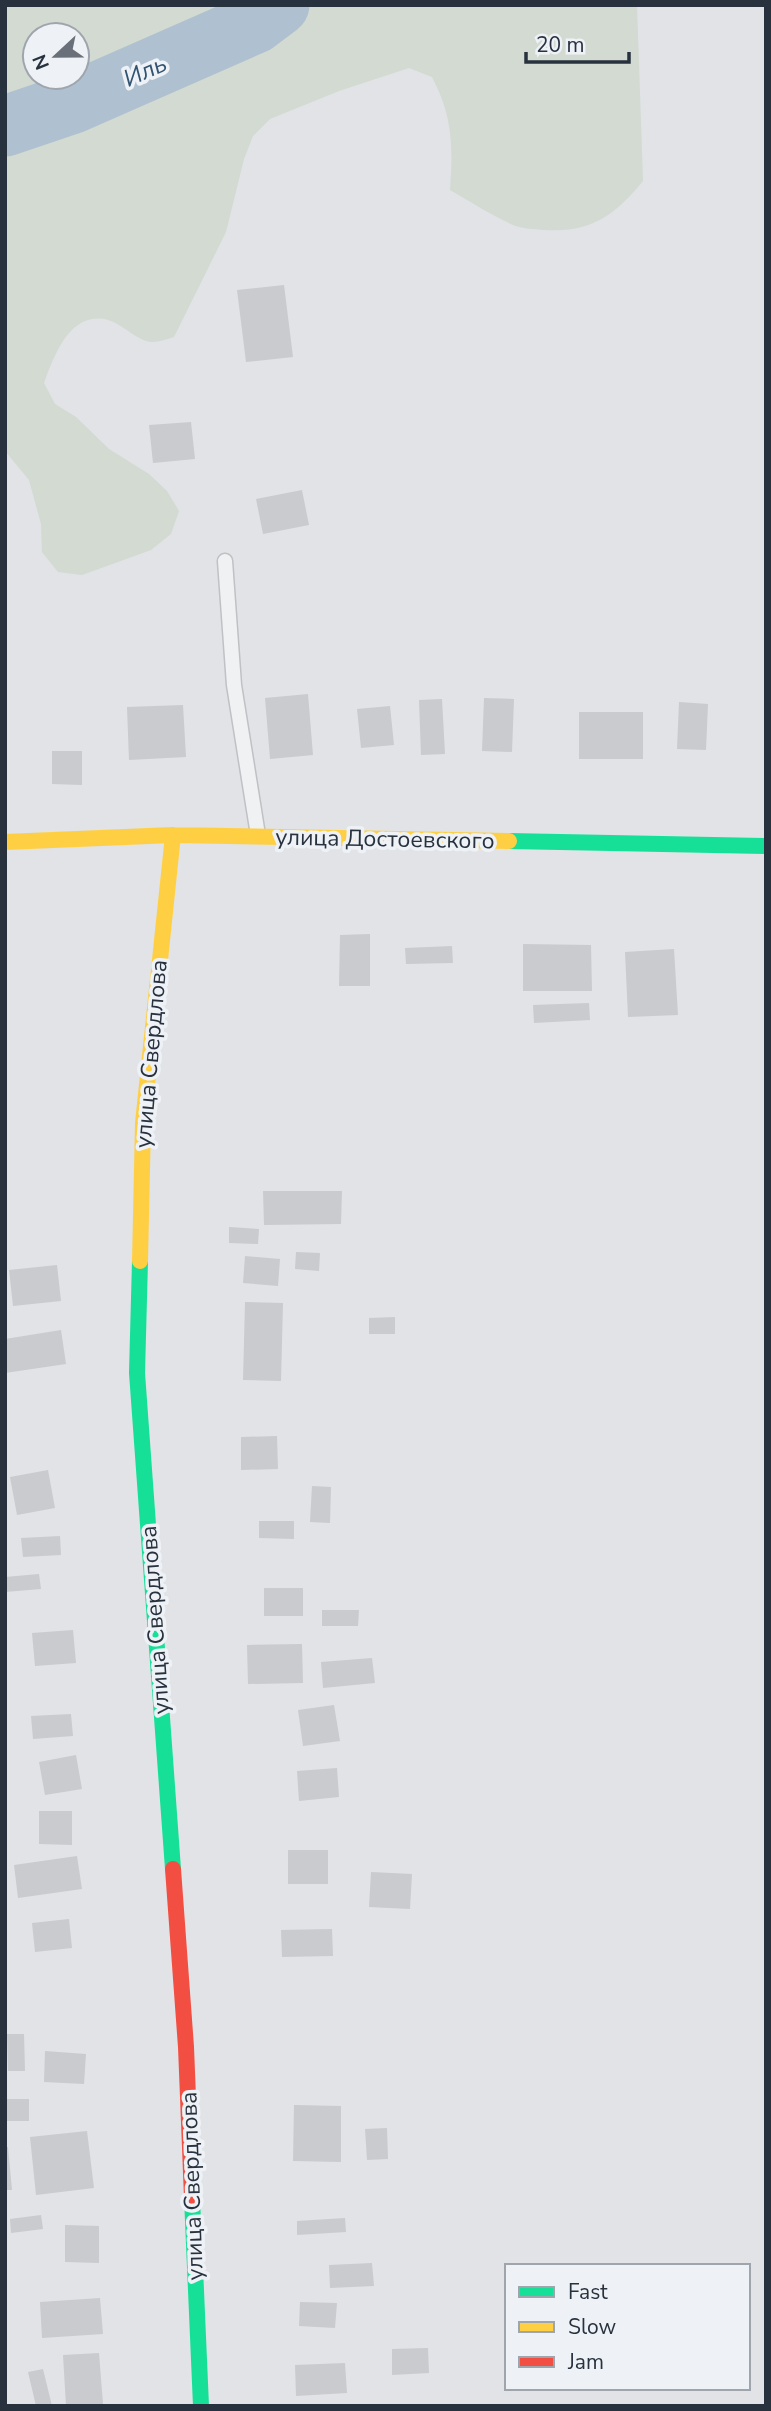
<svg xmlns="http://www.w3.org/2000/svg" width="771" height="2411" font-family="'Nunito Sans',sans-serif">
<rect width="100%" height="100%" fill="#e1e3e6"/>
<path fill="#d2dad1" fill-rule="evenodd" d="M5 5H637L643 181C615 215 591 233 545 230 535 229 522 229 513 225 491 215 471 202 450 190 453 146 453 117 432 77L409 68 339 91 270 119 253 136 244 159 226 232 174 337C167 339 159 342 152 342 137 341 123 324 108 320 70 310 54 356 44 383L55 404 76 417 109 449 149 474 167 491 179 511 171 534 151 550 82 575 58 572 42 552 41 524 29 480 5 451ZM35 35H77V77H35Z"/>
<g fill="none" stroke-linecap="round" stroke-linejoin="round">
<path stroke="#afc1d0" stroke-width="61" d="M5 126 73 103 255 23 279 5"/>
</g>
<path fill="#c9cbce" d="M284 285 293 357 246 362 237 290Z
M191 422 195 459 153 463 149 425Z
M302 490 309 525 263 534 256 499Z
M308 694 313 755 270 759 265 698Z
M484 698 514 699 512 752 482 751Z
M442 699 445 754 421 755 419 700Z
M679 702 708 704 706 750 677 749Z
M183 705 186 757 129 760 127 707Z
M390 706 394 745 361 748 357 709Z
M579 712H643V759H579Z
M52 751H82V785L52 784Z
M370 934V986H339L340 935Z
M523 944 591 945 592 991H523Z
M452 946 453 963 406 964 405 948Z
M674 949 678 1015 628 1017 625 952Z
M589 1003 590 1020 534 1023 533 1005Z
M263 1191H342L341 1224 264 1225Z
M229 1227 259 1229 258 1244 229 1243Z
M296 1252 320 1253 319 1271 295 1269Z
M245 1256 280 1259 278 1286 243 1283Z
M57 1265 61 1301 13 1306 9 1270Z
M245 1302 283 1303 281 1381 243 1380Z
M395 1317V1334H369V1318Z
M61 1330 66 1364 5 1373V1339Z
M277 1436 278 1469 241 1470V1437Z
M48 1470 55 1508 17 1515 10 1477Z
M312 1486 331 1487 330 1523 310 1522Z
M259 1521H294V1539L259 1538Z
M60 1536 61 1555 23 1557 21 1538Z
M39 1574 41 1589 5 1592V1577Z
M264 1588H303V1616H264Z
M322 1610H359L358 1626H322Z
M73 1630 76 1663 35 1666 32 1633Z
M302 1644 303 1683 248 1684 247 1645Z
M372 1658 375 1683 323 1688 321 1662Z
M334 1705 340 1741 303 1746 298 1710Z
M71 1714 73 1736 33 1739 31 1716Z
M76 1755 82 1789 45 1795 39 1762Z
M337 1768 339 1797 299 1801 297 1771Z
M39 1811H72V1845L39 1844Z
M288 1850H328V1884H288Z
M77 1856 82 1889 18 1898 14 1865Z
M371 1872 412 1874 410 1909 369 1907Z
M69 1919 72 1948 35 1952 32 1923Z
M332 1929 333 1956 282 1957 281 1930Z
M7 2034H24L25 2071H8Z
M45 2051 86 2054 84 2084 44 2082Z
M5 2099H29V2121H5Z
M294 2105 341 2106V2162L293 2161Z
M387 2128 388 2159 367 2160 365 2129Z
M87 2131 94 2188 36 2195 30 2137Z
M5 2147H8L12 2190H5Z
M41 2215 43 2229 11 2233 10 2219Z
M345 2218 346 2232 297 2235V2221Z
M65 2225 99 2226V2263L65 2262Z
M372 2263 374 2286 330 2288 329 2265Z
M100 2298 103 2334 42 2338 40 2302Z
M300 2302 337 2303 335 2328 299 2326Z
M428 2348 429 2373 392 2375V2349Z
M99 2353 103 2404 66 2406 63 2355Z
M345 2363 347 2393 296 2396 295 2365Z
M43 2369 52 2406H36L28 2372Z"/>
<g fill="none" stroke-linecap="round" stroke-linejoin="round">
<defs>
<path id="lane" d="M225 561 234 685 258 835"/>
</defs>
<use href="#lane" stroke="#bfc1c4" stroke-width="17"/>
<use href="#lane" stroke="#f0f1f2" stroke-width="14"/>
<path stroke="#16e098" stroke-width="16" d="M509 841 766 846
M140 1261 137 1373 173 1869
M192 2198 201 2406"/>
<path stroke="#ffcf43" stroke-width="16" d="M5 842 173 835 509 841
M140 1261 143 1123 173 835"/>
<path stroke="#f24e42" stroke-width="16" d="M173 1869 186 2047 192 2198"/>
</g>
<g text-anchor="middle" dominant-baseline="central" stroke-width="7" stroke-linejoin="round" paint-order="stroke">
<g font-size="23" fill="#28323f" stroke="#eef2f6">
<text transform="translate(385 839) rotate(1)">улица Достоевского</text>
<text transform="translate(151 1054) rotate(-85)">улица Свердлова</text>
<text transform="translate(155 1620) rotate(-94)">улица Свердлова</text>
<text transform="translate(192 2186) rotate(-92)">улица Свердлова</text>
</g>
<g font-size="24" font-style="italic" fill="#335372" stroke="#eef2f6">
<text transform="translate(145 71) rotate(-24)">Иль</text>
</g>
</g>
<rect width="771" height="2411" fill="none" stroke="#28323f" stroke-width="14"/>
<rect x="505" y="2264" width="245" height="126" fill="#eef2f6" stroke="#9fa5ad" stroke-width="2"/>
<rect x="519" y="2287" width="35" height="10" fill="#16e098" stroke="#9fa5ad" stroke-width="2"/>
<text x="568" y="2299" font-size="21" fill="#28323f">Fast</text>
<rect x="519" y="2322" width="35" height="10" fill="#ffcf43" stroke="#9fa5ad" stroke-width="2"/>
<text x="568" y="2334" font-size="21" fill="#28323f">Slow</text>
<rect x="519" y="2357" width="35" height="10" fill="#f24e42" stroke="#9fa5ad" stroke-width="2"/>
<text x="568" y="2369" font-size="21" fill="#28323f">Jam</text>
<g transform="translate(56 56) rotate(248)"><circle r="33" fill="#eef2f6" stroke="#9fa5ad" stroke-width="2"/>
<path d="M0-5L12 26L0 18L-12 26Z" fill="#697079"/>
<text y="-10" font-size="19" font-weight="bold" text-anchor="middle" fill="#28323f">N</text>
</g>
<path d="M526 52v10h103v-10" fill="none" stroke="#28323f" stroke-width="3.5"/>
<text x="536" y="52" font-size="21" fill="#28323f" stroke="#eef2f6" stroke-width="5" paint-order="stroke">20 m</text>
</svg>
